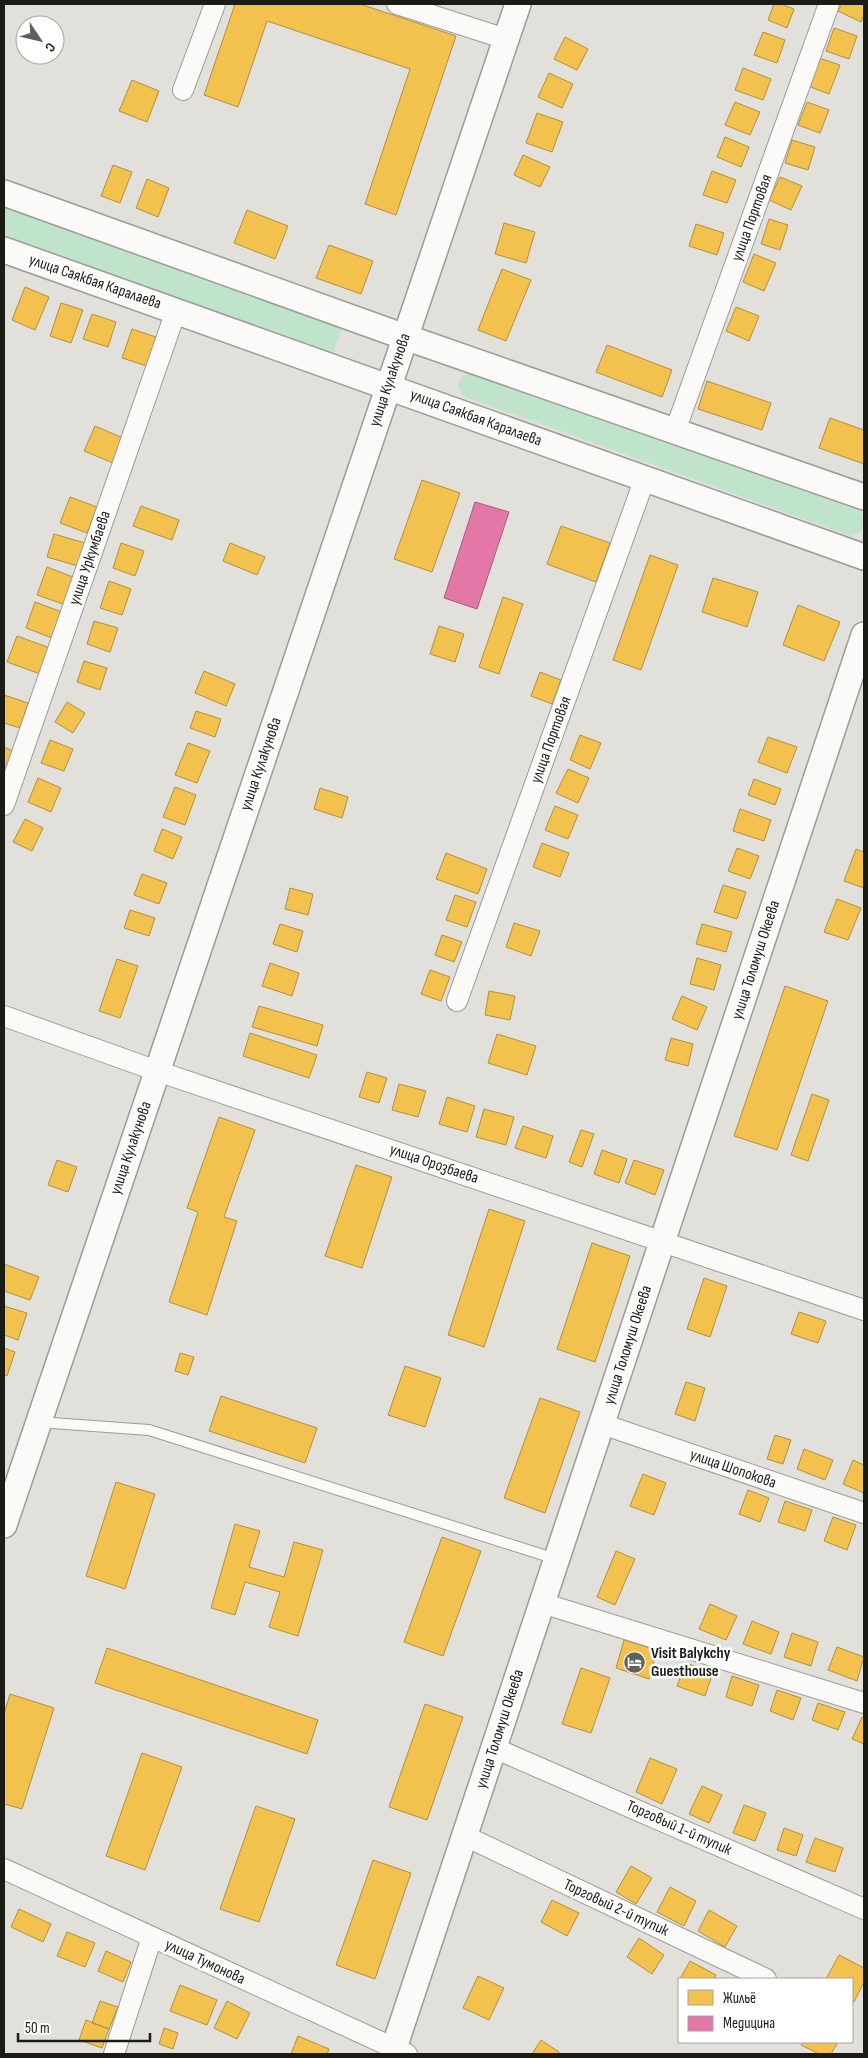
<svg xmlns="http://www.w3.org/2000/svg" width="868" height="2058" font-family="'Sofia Sans Condensed',sans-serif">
<rect width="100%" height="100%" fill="#e2e0da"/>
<path fill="#c0e3cb" d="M4 206 343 325 333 354 4 238Z
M472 372 860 511 864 520 862 531 851 536 463 396 458 386 462 377Z"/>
<path fill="#f2c14e" stroke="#b2903e" d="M235 4H360L456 36 396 215 365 204 410 69 267 21 238 107 204 95Z
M774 4H781L794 9 787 28 768 20Z
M842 4H864V15L861 22 838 11Z
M834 28 857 36 849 59 826 51Z
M763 32 785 40 777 63 754 55Z
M565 37 588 49 577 70 554 59Z
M819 58 840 65 829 94 808 86Z
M743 68 771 79 763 100 735 90Z
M549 73 573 84 562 108 538 97Z
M132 80 159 91 147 122 119 111Z
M735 102 760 112 750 135 725 125Z
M807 102 829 110 820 133 798 125Z
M537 113 563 122 552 152 526 143Z
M725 137 749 147 741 167 717 157Z
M792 140 815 147 808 170 785 163Z
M523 155 550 167 540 187 514 175Z
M113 165 132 172 120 203 101 196Z
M712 171 736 180 727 203 703 195Z
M780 177 802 186 791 210 769 200Z
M147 179 169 188 158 217 136 208Z
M247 210 288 226 275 259 234 243Z
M769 219 788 225 780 250 761 244Z
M504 223 535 232 526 263 495 254Z
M696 224 724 233 717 255 689 246Z
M329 245 373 261 361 294 316 278Z
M754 254 776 263 764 291 743 282Z
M502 269 531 280 506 341 478 330Z
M25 287 49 297 35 330 12 320Z
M61 303 83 310 71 343 50 336Z
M736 307 759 316 749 341 726 331Z
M92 314 116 322 108 347 83 339Z
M132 329 156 337 147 366 122 358Z
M607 345 672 370 662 397 596 372Z
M707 381 771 403 762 430 698 409Z
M830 418 864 430V464L819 448Z
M95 426 123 438 113 463 84 451Z
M422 480 460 493 432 572 394 559Z
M70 497 97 507 87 533 60 523Z
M141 506 179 520 172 540 133 526Z
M561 526 610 543 596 582 547 564Z
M54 534 85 543 78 566 47 557Z
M121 543 144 551 135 576 113 568Z
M230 543 265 557 257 575 223 561Z
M650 555 678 565 641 670 613 660Z
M47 567 73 577 63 604 37 595Z
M713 578 758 592 747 627 702 612Z
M109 581 131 589 122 615 100 608Z
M503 597 523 604 499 674 479 667Z
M35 602 62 612 52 638 26 628Z
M798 605 840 622 824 661 783 645Z
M94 621 118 628 110 652 87 644Z
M439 626 464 634 455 662 430 654Z
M17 636 50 648 40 674 7 662Z
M84 661 107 668 100 690 77 682Z
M204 671 235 684 226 706 195 693Z
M540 672 561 680 552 704 531 696Z
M4 695 28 703 20 728 4 723Z
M67 702 85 713 73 733 55 722Z
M196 711 221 719 215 737 190 728Z
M580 735 601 743 590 769 570 760Z
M768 737 797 747 787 773 758 762Z
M50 740 73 749 64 771 41 763Z
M188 743 210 751 197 783 175 775Z
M4 747 13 751 4 776Z
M568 769 589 778 578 803 556 793Z
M38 778 61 788 51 812 28 802Z
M754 779 781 789 775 805 748 795Z
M175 787 196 795 185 825 163 817Z
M320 788 348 797 342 818 314 809Z
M555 806 578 815 568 839 545 830Z
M740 809 771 820 764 841 733 831Z
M25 819 43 828 32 851 13 842Z
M162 829 182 837 173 859 154 851Z
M542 843 569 853 560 877 533 867Z
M737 848 759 856 750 879 728 871Z
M856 849 864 852V888L844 881Z
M446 853 487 869 478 894 436 879Z
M142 874 167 883 159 904 134 895Z
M723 885 746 892 737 919 714 912Z
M290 888 313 894 308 915 285 909Z
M455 895 476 902 467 927 446 920Z
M837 899 861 908 848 940 824 932Z
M130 910 155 918 149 936 124 928Z
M514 923 540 931 531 956 506 947Z
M280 924 303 931 297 952 273 944Z
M702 924 732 932 726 952 696 944Z
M442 935 462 942 454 962 435 955Z
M697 958 721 965 714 990 690 984Z
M117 959 138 966 120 1018 99 1011Z
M270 963 299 973 292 996 262 986Z
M430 970 450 977 441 1001 421 994Z
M785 986 828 1001 777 1150 734 1136Z
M489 991 515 996 510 1020 485 1015Z
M682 996 707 1007 697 1030 672 1019Z
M259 1006 323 1025 317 1046 252 1027Z
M250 1033 317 1055 309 1078 243 1056Z
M497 1034 536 1046 527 1075 488 1063Z
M671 1038 693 1044 688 1066 665 1060Z
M367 1072 387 1078 379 1103 359 1097Z
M399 1084 426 1091 418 1117 392 1110Z
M812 1094 829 1100 808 1161 791 1155Z
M447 1097 475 1106 467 1132 439 1124Z
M484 1109 514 1117 506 1145 476 1137Z
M219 1117 255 1130 224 1217 237 1221 207 1315 169 1302 198 1212 187 1208Z
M523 1126 553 1136 546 1158 515 1148Z
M581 1130 594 1134 582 1167 569 1162Z
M602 1150 627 1159 619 1183 594 1174Z
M57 1160 77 1167 68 1192 48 1185Z
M634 1160 664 1170 655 1195 625 1183Z
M356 1165 392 1177 362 1268 325 1256Z
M489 1209 525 1221 484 1347 448 1335Z
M592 1243 630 1256 595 1362 557 1349Z
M4 1264 39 1277 30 1300 4 1291Z
M704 1278 727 1286 710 1337 687 1329Z
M4 1306 27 1313 18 1340 4 1335Z
M799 1312 826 1321 818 1343 791 1334Z
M4 1348 15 1352 7 1376 4 1375Z
M180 1353 194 1357 188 1375 175 1371Z
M405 1366 441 1378 425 1427 388 1415Z
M686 1382 705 1388 695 1421 675 1414Z
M221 1396 317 1428 305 1463 209 1431Z
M540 1398 580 1412 545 1513 504 1498Z
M775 1435 791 1440 783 1464 767 1459Z
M804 1449 833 1460 825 1480 797 1469Z
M853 1460 864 1465V1493L843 1484Z
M643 1474 666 1483 654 1515 630 1506Z
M116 1482 155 1494 125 1589 86 1576Z
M748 1490 769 1498 760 1522 739 1514Z
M785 1501 812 1510 805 1531 778 1522Z
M833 1517 856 1525 847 1550 824 1541Z
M235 1524 260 1531 249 1567 284 1577 294 1542 323 1550 298 1636 269 1627 280 1592 245 1582 235 1615 211 1608Z
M442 1537 481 1551 443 1656 404 1642Z
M616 1551 635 1559 615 1605 597 1597Z
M710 1604 737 1616 726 1640 699 1629Z
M752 1621 779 1632 771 1654 743 1644Z
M792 1633 818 1642 811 1666 784 1657Z
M624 1640 657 1650 649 1679 616 1668Z
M837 1647 864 1657 857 1681 828 1670Z
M107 1648 318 1720 307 1754 95 1683Z
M686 1663 713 1672 705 1696 677 1686Z
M581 1668 610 1678 591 1733 562 1724Z
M732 1676 759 1685 752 1706 726 1697Z
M777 1690 801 1698 793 1720 770 1711Z
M10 1694 54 1708 22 1809 4 1804V1714Z
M818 1703 845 1712 838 1730 812 1720Z
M425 1704 463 1717 427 1820 389 1807Z
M862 1717 864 1718V1744L852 1739Z
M142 1753 182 1767 145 1870 106 1856Z
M650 1758 677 1769 662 1804 636 1792Z
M702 1786 722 1795 709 1823 689 1814Z
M744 1805 766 1813 755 1841 733 1833Z
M256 1806 295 1819 259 1922 220 1909Z
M784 1828 803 1835 796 1856 777 1850Z
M815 1838 843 1848 835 1872 806 1862Z
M373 1860 411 1873 375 1979 336 1965Z
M631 1866 652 1878 636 1904 616 1892Z
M670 1887 696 1901 684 1926 657 1912Z
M552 1900 579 1913 567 1936 541 1922Z
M19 1909 51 1924 43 1942 11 1927Z
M709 1910 737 1926 725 1947 698 1931Z
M67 1932 95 1943 85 1967 57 1956Z
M639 1938 664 1955 652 1974 627 1957Z
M106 1951 131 1962 123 1982 98 1971Z
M839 1955 864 1968V1982L854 2002 852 2001V1979H826Z
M690 1961 716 1975 714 1979H680Z
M478 1976 504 1988 489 2020 463 2008Z
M180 1985 217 2000 207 2025 170 2011Z
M100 2001 118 2007 109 2029 92 2023Z
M227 2001 250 2013 237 2039 214 2028Z
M86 2020 109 2029 102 2048 79 2040Z
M164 2028 178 2033 173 2049 159 2044Z
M298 2036 329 2049 327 2054H291Z
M541 2040 559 2052 558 2054H532Z
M803 2042H838L831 2054H819L801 2045Z"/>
<path fill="#e377a8" stroke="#a75c7c" d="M475 502 509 512 477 609 444 598Z"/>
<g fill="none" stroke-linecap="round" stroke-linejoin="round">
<defs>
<path id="service" d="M38 1422 149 1430 556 1559"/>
<path id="minor" d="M397 4 506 39
M183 90 215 4
M675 431 829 4
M4 805 176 311
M457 1001 645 478
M4 1016 157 1071 864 1310
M602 1424 864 1513
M542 1603 864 1703
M494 1748 864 1909
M465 1836 766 1979
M4 1869 407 2054
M114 2054 152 1937"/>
<path id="tertiary" d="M4 193 405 337 864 497
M4 250 864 557
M4 1525 518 4
M392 2054 864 635"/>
</defs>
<use href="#service" stroke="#9c9b96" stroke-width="12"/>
<use href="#minor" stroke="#9c9b96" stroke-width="22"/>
<use href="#tertiary" stroke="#9c9b96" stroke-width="28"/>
<use href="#service" stroke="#fbfaf9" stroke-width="10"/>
<use href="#minor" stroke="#fbfaf9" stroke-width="20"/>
<use href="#tertiary" stroke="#fbfaf9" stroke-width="25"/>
</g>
<defs>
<symbol id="hotel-disc" viewBox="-11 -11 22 22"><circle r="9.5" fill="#61615b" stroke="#fff"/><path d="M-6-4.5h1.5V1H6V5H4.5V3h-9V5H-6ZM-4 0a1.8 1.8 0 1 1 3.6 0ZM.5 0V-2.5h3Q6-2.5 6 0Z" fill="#fff"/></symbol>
</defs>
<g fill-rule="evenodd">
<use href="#hotel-disc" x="622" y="1650" width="25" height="25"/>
</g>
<g text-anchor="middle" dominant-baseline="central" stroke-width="5" stroke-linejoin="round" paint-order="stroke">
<g font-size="16" fill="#1c1c17" stroke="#fff">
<text transform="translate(752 218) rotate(-70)">улица Портовая</text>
<text transform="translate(95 282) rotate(19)">улица Саякбая Каралаева</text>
<text transform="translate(390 380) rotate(-71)">улица Кулакунова</text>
<text transform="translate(476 418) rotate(20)">улица Саякбая Каралаева</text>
<text transform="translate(90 558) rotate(-71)">улица Уркумбаева</text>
<text transform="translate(551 740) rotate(-70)">улица Портовая</text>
<text transform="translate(261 764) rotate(-71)">улица Кулакунова</text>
<text transform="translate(756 960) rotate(-72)">улица Толомуш Океева</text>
<text transform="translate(131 1148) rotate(-71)">улица Кулакунова</text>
<text transform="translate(434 1164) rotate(19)">улица Орозбаева</text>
<text transform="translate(628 1345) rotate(-72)">улица Толомуш Океева</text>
<text transform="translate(733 1469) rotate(19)">улица Шопокова</text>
<text transform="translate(500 1729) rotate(-72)">улица Толомуш Океева</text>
<text transform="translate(679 1828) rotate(24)">Торговый 1-й тупик</text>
<text transform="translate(616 1908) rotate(25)">Торговый 2-й тупик</text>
<text transform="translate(205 1962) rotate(25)">улица Тумонова</text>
</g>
<g font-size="16" font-weight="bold" fill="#1c1c17" stroke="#fff" text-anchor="start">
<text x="651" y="1653">Visit Balykchy<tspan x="651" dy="18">Guesthouse</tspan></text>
</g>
</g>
<rect width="868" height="2058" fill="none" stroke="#1c1c17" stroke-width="10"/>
<rect x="678" y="1978" width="175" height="65" fill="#ffffff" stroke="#a4a4a2"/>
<rect x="688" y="1990" width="25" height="15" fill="#f2c14e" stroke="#a4a4a2"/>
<text x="723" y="2003" font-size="15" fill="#1c1c17">Жильё</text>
<rect x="688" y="2016" width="25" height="15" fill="#e377a8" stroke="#a4a4a2"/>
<text x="723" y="2028" font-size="15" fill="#1c1c17">Медицина</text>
<g transform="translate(40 40) rotate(125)"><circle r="24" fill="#ffffff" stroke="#a4a4a2"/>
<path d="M0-4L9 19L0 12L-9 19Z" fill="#61615b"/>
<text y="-8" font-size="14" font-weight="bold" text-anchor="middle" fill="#1c1c17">С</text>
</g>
<path d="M18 2033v8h132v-8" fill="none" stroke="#1c1c17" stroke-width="2.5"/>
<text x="25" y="2033" font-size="15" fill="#1c1c17" stroke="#ffffff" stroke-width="4" paint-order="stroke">50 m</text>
</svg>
